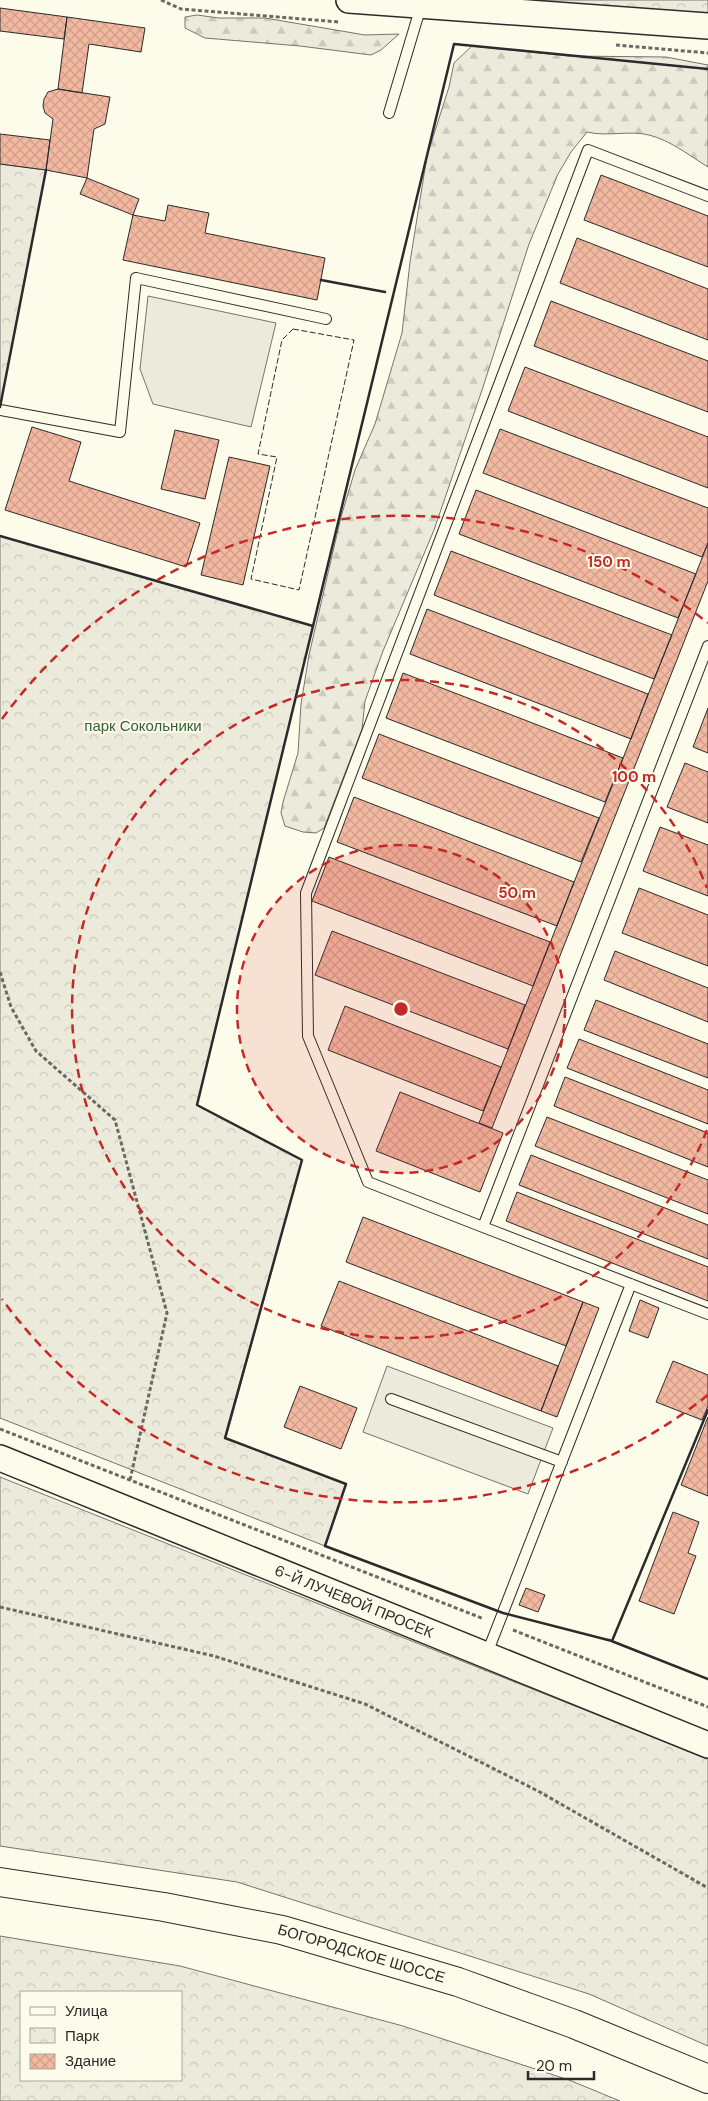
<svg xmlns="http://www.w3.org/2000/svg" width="708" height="2101" font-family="'DM Sans',sans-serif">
<defs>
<pattern id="forest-firs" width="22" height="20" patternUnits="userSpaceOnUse" patternTransform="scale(1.25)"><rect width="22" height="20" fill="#ecebdb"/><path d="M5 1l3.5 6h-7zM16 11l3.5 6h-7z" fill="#cbcabc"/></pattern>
<pattern id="park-crowns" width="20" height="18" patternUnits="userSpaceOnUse" patternTransform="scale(1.25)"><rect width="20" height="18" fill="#ecebdb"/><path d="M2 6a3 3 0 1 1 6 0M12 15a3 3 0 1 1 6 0" fill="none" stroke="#cbcabc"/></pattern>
<pattern id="building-cross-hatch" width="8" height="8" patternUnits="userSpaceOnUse" patternTransform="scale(1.25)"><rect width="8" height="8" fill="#f2b8a0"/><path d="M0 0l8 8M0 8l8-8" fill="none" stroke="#d09e8a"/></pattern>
</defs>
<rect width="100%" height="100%" fill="#fdfbea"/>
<path fill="#ecebdb" stroke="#74746e" d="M148 296 276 323 251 427 153 404 140 369Z"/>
<path fill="url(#forest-firs)" stroke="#74746e" d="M197 15 219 18H265L365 35 399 34 381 50 371 55 300 46 205 38 185 28V17Z
M472 46 569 56 666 57 708 65V167C690 156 670 140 649 135 629 130 608 137 587 132L571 152 558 174 529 244 483 387 434 530 383 651 365 701 362 729 324 828 316 833 303 832 285 826 281 813 283 802 298 753 301 704 309 655 341 517 355 470 375 424 402 333 410 262 427 156 449 87 454 63Z"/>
<path fill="url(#park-crowns)" stroke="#74746e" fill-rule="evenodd" d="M502 0H708V17Z
M0 164 46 170 0 407Z
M0 536 313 626 197 1105 302 1160 226 1438 346 1484 325 1546 0 1418Z
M0 1477 708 1759V2046L589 1994 237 1882 0 1846Z
M0 1936 180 1966 403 2026 569 2080 620 2101H0ZM21 1992H181V2080H21Z"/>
<path fill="#eceadb" stroke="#74746e" d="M387 1366 553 1428 528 1494 363 1432Z"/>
<path fill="url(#building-cross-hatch)" stroke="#2b2b2b" d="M0 8 67 17 64 39 0 31Z
M67 17 145 28 141 52 89 44 82 93 58 89Z
M58 89 110 97 105 124 94 129 87 178 46 170 53 119 45 113 43 106 44 99 48 92Z
M0 134 50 140 46 170 0 164Z
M601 175 708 216V267L584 220Z
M87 178 139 199 133 215 80 194Z
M168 205 209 213 205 233 325 258 317 300 123 260 133 215 165 221Z
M577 238 708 289V340L560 283Z
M551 301 708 361V412L534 346Z
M525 367 708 437V488L508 411Z
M32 427 81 442 69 481 200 523 186 567 5 510Z
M500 429 708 508V543L702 557 483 473Z
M175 430 219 440 205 499 161 489Z
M229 457 270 466 243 585 201 575Z
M476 490 696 574 678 618 459 534Z
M708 543V581L492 1128 479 1123Z
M451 551 672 635 654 679 434 595Z
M427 609 648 694 631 739 410 654Z
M403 673 623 758 605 802 386 718Z
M708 708V753L693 747Z
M379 734 599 818 581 862 362 778Z
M685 763 708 772V823L667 807Z
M354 797 574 882 557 926 337 842Z
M660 827 708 845V896L643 871Z
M329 857 550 942 533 986 312 901Z
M639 888 708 915V966L622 933Z
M332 931 525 1005 508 1049 315 975Z
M615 951 708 988V1022L604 980Z
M596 1000 708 1044V1078L584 1030Z
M345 1006 501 1067 483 1111 328 1050Z
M579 1039 708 1090V1124L567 1068Z
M565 1077 708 1133V1167L554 1106Z
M400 1092 503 1133 480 1192 376 1151Z
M547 1117 708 1180V1214L535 1146Z
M531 1155 708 1225V1259L519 1185Z
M517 1192 708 1267V1301L506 1221Z
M363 1217 583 1302 566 1346 346 1262Z
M339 1281 558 1366 541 1411 321 1326Z
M640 1300 659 1308 648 1338 629 1331Z
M583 1302 599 1308 557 1417 541 1411Z
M673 1361 708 1375V1406L702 1420 656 1402Z
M300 1386 357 1408 341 1449 284 1427Z
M708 1417V1496L681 1485Z
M673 1512 699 1522 688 1553 696 1556 674 1614 639 1601Z
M526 1588 545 1595 538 1612 519 1605Z"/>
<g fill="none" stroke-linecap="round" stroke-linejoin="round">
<defs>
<path id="service" d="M389 113 421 6
M0 410 120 432 136 278 326 319
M708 646 483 1227 708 1314
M483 1227 368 1182 308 1036 306 893 588 150 708 196
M391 1399 562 1462
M486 1656 631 1284"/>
<g id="tertiary">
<path d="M349 0 708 26"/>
<path id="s1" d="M0 1458 708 1745"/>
</g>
<g id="secondary">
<path id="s2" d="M0 1882 164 1907 282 1930 458 1982 574 2024 708 2079"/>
</g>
</defs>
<use href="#service" stroke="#2b2b2b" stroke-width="12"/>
<use href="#tertiary" stroke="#2b2b2b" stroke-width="28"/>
<use href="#secondary" stroke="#2b2b2b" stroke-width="30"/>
<path stroke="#6a6964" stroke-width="3" stroke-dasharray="4 2.5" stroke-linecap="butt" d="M161 0 181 9 339 22
M616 45 708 53
M0 972 11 1007 36 1051 115 1120 167 1313 130 1480
M0 1429 484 1619
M0 1607 214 1656 365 1704 538 1791 708 1888
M513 1630 708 1707"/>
<use href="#service" stroke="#fdfbea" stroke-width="10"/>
<use href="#tertiary" stroke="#fdfbea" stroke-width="25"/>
<use href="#secondary" stroke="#fdfbea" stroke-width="28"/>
<path stroke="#2b2b2b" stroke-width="1" stroke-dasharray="6 2.5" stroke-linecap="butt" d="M293 329 354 340 299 590 251 579 277 457 258 454 282 340Z"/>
<path stroke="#2b2b2b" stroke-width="2.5" d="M708 69 454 44 197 1105 302 1160 225 1438 346 1484 325 1546 503 1613 612 1641 708 1410
M321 280 385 292
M0 407 46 170
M0 536 313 626
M609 1640 708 1679"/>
</g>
<circle cx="401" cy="1009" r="164" fill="#c62828" fill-opacity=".12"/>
<g fill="none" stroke="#c62828" stroke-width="2.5" stroke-dasharray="9 6">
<circle cx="401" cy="1009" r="164"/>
<path d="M707 1130A329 329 0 1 1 707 888"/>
<path d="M708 1395A493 493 0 0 1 2 1299M2 719A493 493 0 0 1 708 623"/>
</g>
<g text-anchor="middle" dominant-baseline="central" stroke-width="4" stroke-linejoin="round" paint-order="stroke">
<g font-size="15" fill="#34623c" stroke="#fdfbea">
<text x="143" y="726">парк Сокольники</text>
</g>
<g font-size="15" fill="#2b2b2b" stroke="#fdfbea">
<text stroke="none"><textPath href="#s1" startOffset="382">6-Й ЛУЧЕВОЙ ПРОСЕК</textPath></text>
<text stroke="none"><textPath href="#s2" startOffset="369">БОГОРОДСКОЕ ШОССЕ</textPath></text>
</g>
</g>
<circle cx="401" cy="1009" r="8" fill="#c62828" stroke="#fdfbea" stroke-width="2.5"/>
<g font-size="15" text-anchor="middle" font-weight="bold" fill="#c62828" stroke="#fdfbea" stroke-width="4" stroke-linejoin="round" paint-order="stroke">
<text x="609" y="567">150 m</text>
<text x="634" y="782">100 m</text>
<text x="517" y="898">50 m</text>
</g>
<rect x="20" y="1991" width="162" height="90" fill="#fdfbea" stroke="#a9a89e"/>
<rect x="30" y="2007" width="25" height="8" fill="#fdfbea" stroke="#a9a89e"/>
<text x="65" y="2016" font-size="15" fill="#2b2b2b">Улица</text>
<rect x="30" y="2028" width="25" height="15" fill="url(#park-crowns)" stroke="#a9a89e"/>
<text x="65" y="2041" font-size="15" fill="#2b2b2b">Парк</text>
<rect x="30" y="2054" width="25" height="15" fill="url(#building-cross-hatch)" stroke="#a9a89e"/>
<text x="65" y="2066" font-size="15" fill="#2b2b2b">Здание</text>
<path d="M528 2071v8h66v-8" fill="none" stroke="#2b2b2b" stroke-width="2.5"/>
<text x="536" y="2071" font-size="15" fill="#2b2b2b" stroke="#fdfbea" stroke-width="4" paint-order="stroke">20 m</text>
</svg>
